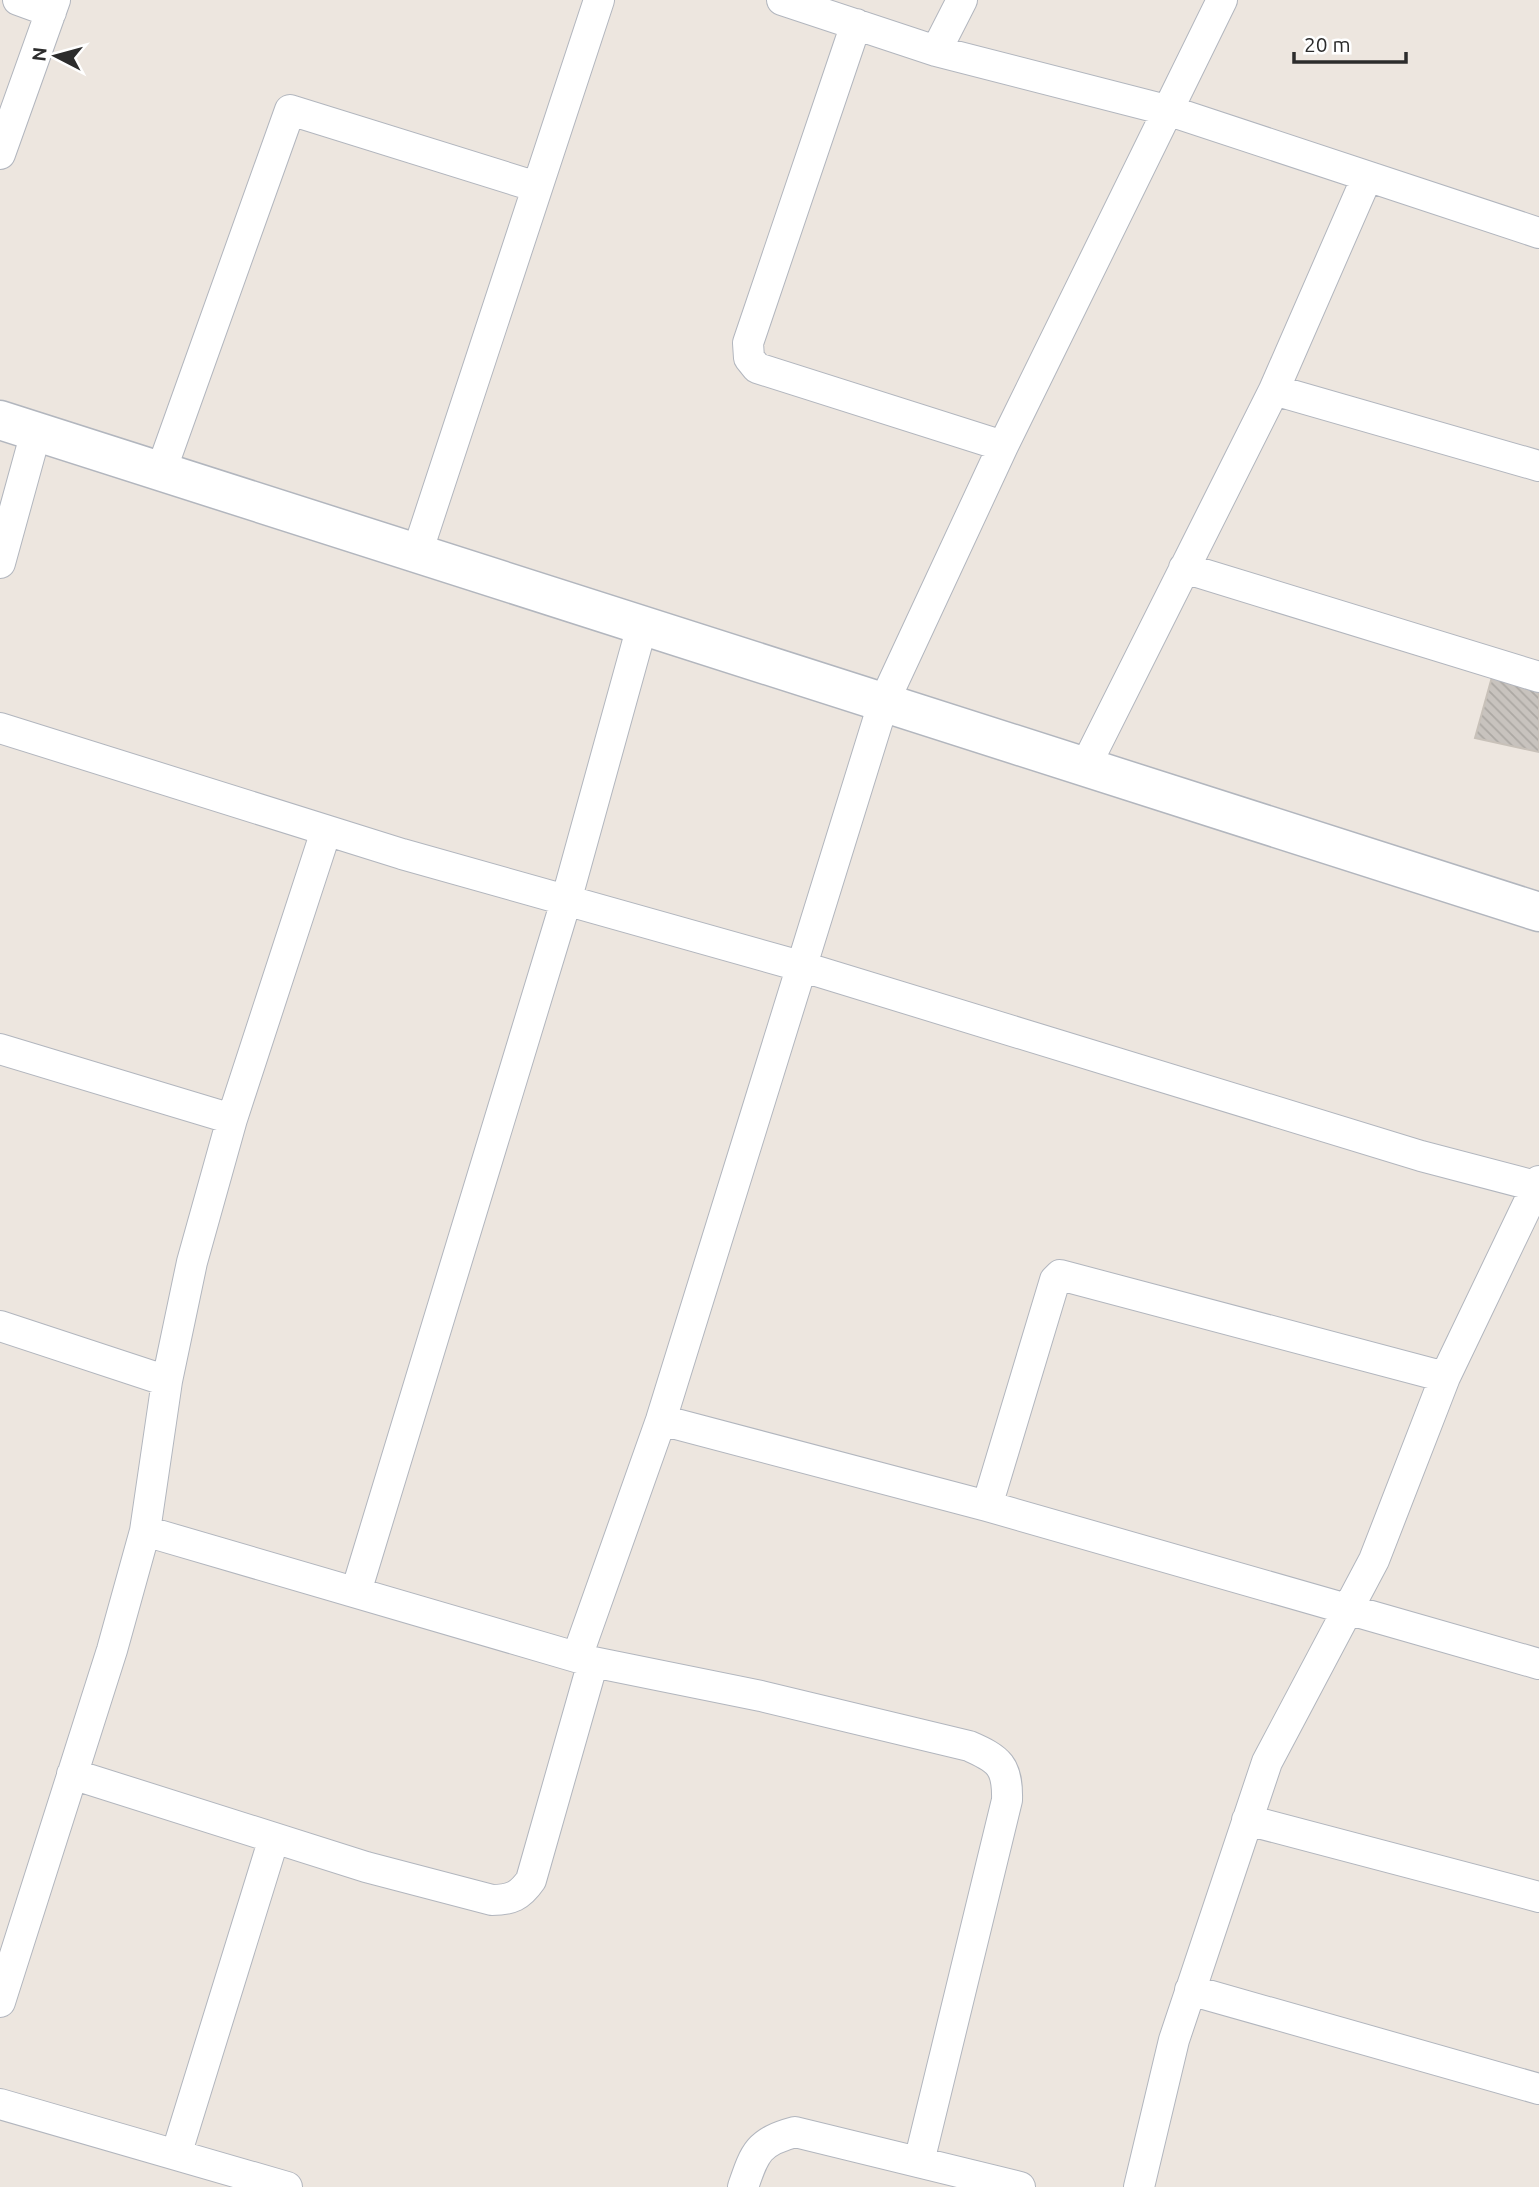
<svg xmlns="http://www.w3.org/2000/svg" width="1539" height="2187" font-family="Ubuntu,sans-serif">
<defs>
<pattern id="building-back-hatch" width="6" height="6" patternUnits="userSpaceOnUse" patternTransform="scale(1.75)"><rect width="6" height="6" fill="#c8c3be"/><path d="M-1 5l2 2M0 0l6 6M5-1l2 2" fill="none" stroke="#aca8a3"/></pattern>
</defs>
<rect width="100%" height="100%" fill="#ede6df"/>
<path fill="url(#building-back-hatch)" stroke="#c8c1b9" stroke-width="2" d="M1492 677 1539 690V752L1475 738Z"/>
<g fill="none" stroke-linecap="round" stroke-linejoin="round">
<defs>
<path id="street" d="M18 0 51 12
M782 0 936 51 1170 111 1539 233
M856 24 748 343 749 358 757 368 1003 446
M936 51 962 0
M0 154 55 0
M1274 390 1539 466
M161 471 290 110 537 187
M417 553 599 0
M0 563 36 432
M1184 568 1539 677
M0 728 402 854 800 966 1421 1156 1539 1187
M1085 767 1274 390 1367 177
M0 1049 232 1119
M0 1326 167 1381
M661 1420 987 1506 1539 1664
M987 1506 1055 1280 1060 1275 1445 1377
M145 1531 593 1662 761 1696 969 1746C999 1759 1008 1766 1007 1800L919 2162
M356 1592 566 901 642 626
M577 1657 661 1420 883 704 1003 446 1222 0
M72 1774 366 1867 492 1900C511 1900 520 1896 531 1880L593 1662
M1247 1820 1539 1897
M1190 1990 1539 2089
M0 2002 112 1650 145 1531 167 1381 192 1262 232 1119 326 831
M0 2104 287 2187
M176 2155 274 1838
M743 2187C755 2152 758 2142 795 2132L1020 2187
M1139 2187 1174 2040 1267 1762 1374 1560 1445 1377 1539 1181"/>
<path id="secondary" d="M0 420 1539 912"/>
</defs>
<use href="#street" stroke="#b2b6be" stroke-width="32"/>
<use href="#secondary" stroke="#b2b6be" stroke-width="41"/>
<use href="#street" stroke="#fff" stroke-width="30"/>
<use href="#secondary" stroke="#fff" stroke-width="38"/>
</g>
<g transform="translate(56 56) rotate(276)" stroke="#ffffff" stroke-width="5" paint-order="stroke">
<path d="M0-5L12 26L0 18L-12 26Z" fill="#2c2c2c"/>
<text y="-10" font-size="19" font-weight="bold" text-anchor="middle" fill="#2c2c2c">N</text>
</g>
<path d="M1294 52v10h112v-10" fill="none" stroke="#2c2c2c" stroke-width="3.5"/>
<text x="1304" y="52" font-size="21" fill="#2c2c2c" stroke="#ffffff" stroke-width="5" paint-order="stroke">20 m</text>
</svg>
